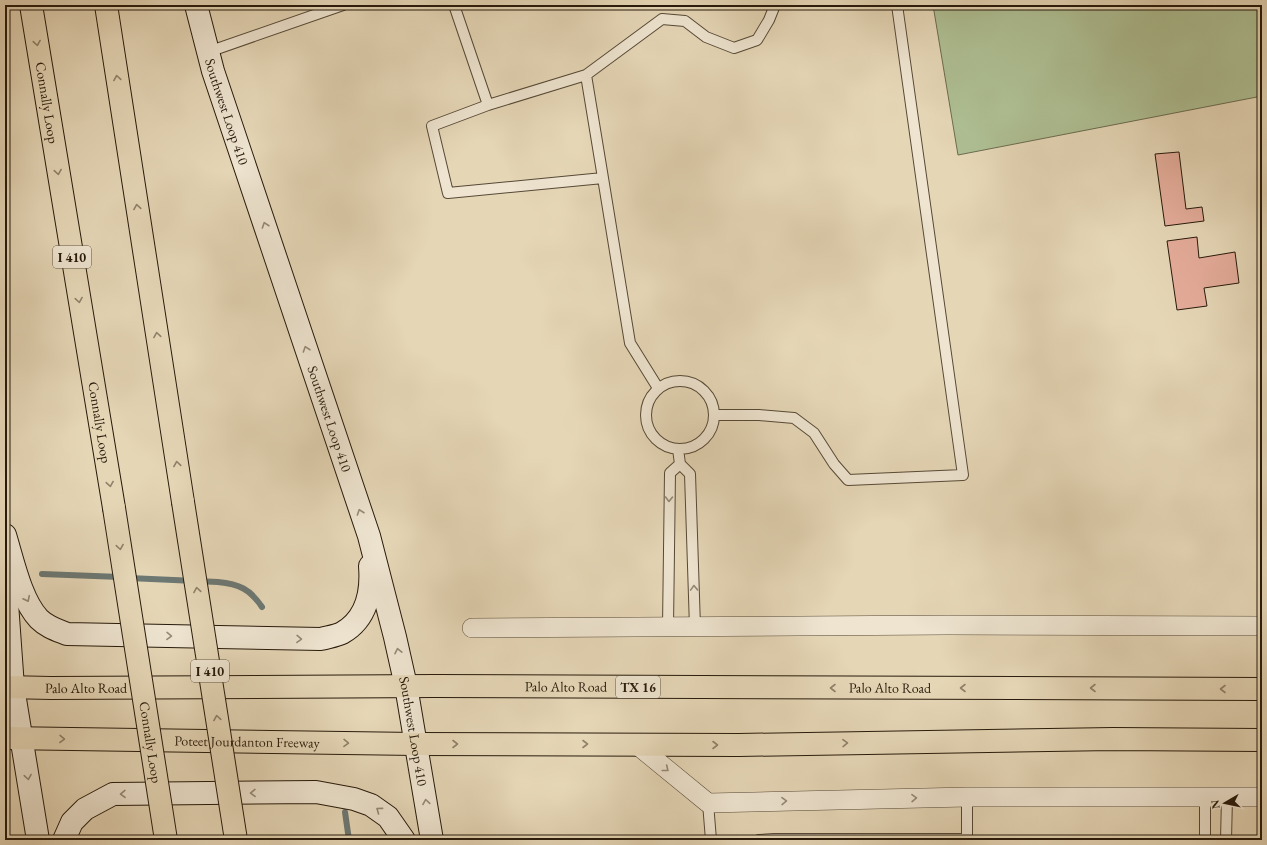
<svg xmlns="http://www.w3.org/2000/svg" width="1267" height="845" font-family="'EB Garamond',serif">
<rect width="100%" height="100%" fill="#e5d6b6"/>
<filter id="stains"><feTurbulence type="fractalNoise" baseFrequency=".005" numOctaves="4"/><feColorMatrix values="0 0 0 0 .2 0 0 0 0 .09 0 0 0 0 .02 0 0 0 .5 -.17"/></filter>
<radialGradient id="worn" r=".72"><stop offset=".6" stop-color="#630" stop-opacity="0"/><stop offset="1" stop-color="#630" stop-opacity=".3"/></radialGradient>
<path fill="#aebf93" stroke="#6a6c4f" d="M933 5H1262V96L958 155Z"/>
<g fill="none" stroke-linecap="round" stroke-linejoin="round">
<path stroke="#6d7873" stroke-width="6" d="M42 574 120 577
M129 578 218 582C239 584 250 589 262 607
M345 812 349 840"/>
</g>
<path fill="#e4ac9a" stroke="#271a0b" d="M1179 152 1186 209 1202 207 1204 221 1165 226 1155 154Z
M1197 237 1199 258 1235 252 1239 283 1204 288 1207 306 1177 310 1167 241Z"/>
<g fill="none" stroke-linecap="round" stroke-linejoin="round">
<defs>
<path id="lane" d="M454 5 488 105 432 126 448 193 603 178 630 343 658 388
M208 52 343 5
M488 105 586 75
M603 178 586 75 662 19 685 21 706 37 734 48 757 40 769 20 775 5
M646 415a34 34 0 1 1 68 0a34 34 0 1 1-68 0Z
M714 415H759L794 418 814 433 834 464 848 480 963 475 897 5
M678 449 680 464 690 474 695 627
M668 627 670 473 680 464
M1205 797V840
M708 803 711 840
M759 840 774 839H967
M967 840V797
M1226 840 1227 797"/>
<path id="street" d="M472 628 947 625 1262 626
M636 744 708 803 967 797H1262"/>
<g id="secondary">
<path id="s1" d="M196 5 213 71 369 536 395 637 406 686 432 840"/>
<path d="M5 535C13 561 21 600 39 619 47 627 57 630 67 634L321 639C328 637 336 636 342 633 367 619 372 591 370 566"/>
<path d="M5 575 13 687 38 840"/>
<path d="M64 840 72 822 85 809 113 794 316 792 354 799 371 805 388 817 404 840"/>
</g>
<g id="primary">
<path id="s2" d="M5 687 51 688 435 686 1262 689"/>
<path id="s3" d="M5 738 416 744 739 745 1113 739 1262 740"/>
</g>
<g id="highway">
<path id="s4" d="M31 5 114 508"/>
<path d="M106 5 183 502"/>
</g>
</defs>
<use href="#lane" stroke="#564936" stroke-width="12"/>
<use href="#street" stroke="#564936" stroke-width="20"/>
<use href="#secondary" stroke="#271a0b" stroke-width="24"/>
<use href="#primary" stroke="#271a0b" stroke-width="24"/>
<use href="#highway" stroke="#271a0b" stroke-width="24"/>
<use href="#lane" stroke="#eee4d0" stroke-width="10"/>
<use href="#street" stroke="#eee4d0" stroke-width="19"/>
<use href="#secondary" stroke="#eee4d0" stroke-width="22"/>
<use href="#primary" stroke="#e5d6b6" stroke-width="22"/>
<use href="#highway" stroke="#e5d6b6" stroke-width="22"/>
<defs>
<g id="highway-bridge">
<path d="M183 502 236 840"/>
<path id="s5" d="M114 508 166 840"/>
</g>
</defs>
<use href="#highway-bridge" stroke="#271a0b" stroke-width="24" stroke-linecap="butt"/>
<use href="#highway-bridge" stroke="#e5d6b6" stroke-width="22"/>
</g>
<defs><path id="oneway-chevron" d="M-2-3.5L2.5 0L-2 3.5" fill="none" stroke-width="1.6" stroke-linecap="round" stroke-linejoin="round"/></defs>
<g stroke="#908169">
<use href="#oneway-chevron" transform="translate(37 43) rotate(81)"/>
<use href="#oneway-chevron" transform="translate(117 78) rotate(-99)"/>
<use href="#oneway-chevron" transform="translate(58 172) rotate(81)"/>
<use href="#oneway-chevron" transform="translate(137 207) rotate(-99)"/>
<use href="#oneway-chevron" transform="translate(79 300) rotate(81)"/>
<use href="#oneway-chevron" transform="translate(157 335) rotate(-99)"/>
<use href="#oneway-chevron" transform="translate(177 464) rotate(-99)"/>
<use href="#oneway-chevron" transform="translate(110 484) rotate(81)"/>
<use href="#oneway-chevron" transform="translate(120 547) rotate(81)"/>
<use href="#oneway-chevron" transform="translate(197 590) rotate(-99)"/>
<use href="#oneway-chevron" transform="translate(833 688) rotate(-180)"/>
<use href="#oneway-chevron" transform="translate(963 688) rotate(-180)"/>
<use href="#oneway-chevron" transform="translate(1093 688) rotate(-180)"/>
<use href="#oneway-chevron" transform="translate(1223 689) rotate(-180)"/>
<use href="#oneway-chevron" transform="translate(217 718) rotate(-99)"/>
<use href="#oneway-chevron" transform="translate(62 739) rotate(1)"/>
<use href="#oneway-chevron" transform="translate(346 743) rotate(1)"/>
<use href="#oneway-chevron" transform="translate(845 743) rotate(-1)"/>
<use href="#oneway-chevron" transform="translate(455 744)"/>
<use href="#oneway-chevron" transform="translate(585 744)"/>
<use href="#oneway-chevron" transform="translate(715 745)"/>
</g>
<g stroke="#948977">
<use href="#oneway-chevron" transform="translate(265 225) rotate(-109)"/>
<use href="#oneway-chevron" transform="translate(306 349) rotate(-109)"/>
<use href="#oneway-chevron" transform="translate(669 499) rotate(91)"/>
<use href="#oneway-chevron" transform="translate(360 512) rotate(-109)"/>
<use href="#oneway-chevron" transform="translate(694 588) rotate(-92)"/>
<use href="#oneway-chevron" transform="translate(27 599) rotate(64)"/>
<use href="#oneway-chevron" transform="translate(169 636) rotate(1)"/>
<use href="#oneway-chevron" transform="translate(299 639) rotate(1)"/>
<use href="#oneway-chevron" transform="translate(398 651) rotate(-102)"/>
<use href="#oneway-chevron" transform="translate(666 769) rotate(39)"/>
<use href="#oneway-chevron" transform="translate(28 777) rotate(81)"/>
<use href="#oneway-chevron" transform="translate(253 793) rotate(179)"/>
<use href="#oneway-chevron" transform="translate(123 794) rotate(179)"/>
<use href="#oneway-chevron" transform="translate(914 798) rotate(-1)"/>
<use href="#oneway-chevron" transform="translate(784 801) rotate(-1)"/>
<use href="#oneway-chevron" transform="translate(426 802) rotate(-99)"/>
<use href="#oneway-chevron" transform="translate(379 810) rotate(-144)"/>
</g>
<g text-anchor="middle" dominant-baseline="central" stroke-width="3" stroke-linejoin="round" paint-order="stroke">
<g fill="#eee4d0" stroke="#635746" stroke-width="1">
<rect x="53" y="246" width="38" height="22" rx="3"/>
<rect x="191" y="660" width="38" height="22" rx="3"/>
<rect x="616" y="676" width="44" height="22" rx="3"/>
</g>
<g font-size="13" font-weight="bold" fill="#271a0b">
<text x="72" y="257">I 410</text>
<text x="210" y="671">I 410</text>
<text x="638" y="687">TX 16</text>
</g>
<g font-size="14" fill="#271a0b" stroke="#eee4d0">
<text stroke="none"><textPath href="#s4" startOffset="99">Connally Loop</textPath></text>
<text stroke="none"><textPath href="#s1" startOffset="111">Southwest Loop 410</textPath></text>
<text stroke="none"><textPath href="#s1" startOffset="435">Southwest Loop 410</textPath></text>
<text stroke="none"><textPath href="#s4" startOffset="423">Connally Loop</textPath></text>
<text stroke="none"><textPath href="#s2" startOffset="561">Palo Alto Road</textPath></text>
<text stroke="none"><textPath href="#s2" startOffset="81">Palo Alto Road</textPath></text>
<text stroke="none"><textPath href="#s2" startOffset="885">Palo Alto Road</textPath></text>
<text stroke="none"><textPath href="#s1" startOffset="759">Southwest Loop 410</textPath></text>
<text stroke="none"><textPath href="#s3" startOffset="242">Poteet Jourdanton Freeway</textPath></text>
<text stroke="none"><textPath href="#s5" startOffset="237">Connally Loop</textPath></text>
</g>
</g>
<rect width="1267" height="845" fill="none" stroke="#e5d6b6" stroke-width="20"/>
<rect x="6" y="6" width="1255" height="833" fill="none" stroke="#271a0b" stroke-width="2"/>
<rect x="10" y="10" width="1247" height="825" fill="none" stroke="#271a0b"/>
<g transform="translate(1225 803) rotate(261)" stroke="#eee4d0" stroke-width="3" paint-order="stroke">
<path d="M0-3L7 15L0 10L-7 15Z" fill="#271a0b"/>
<text y="-6" font-size="11" font-weight="bold" text-anchor="middle" fill="#271a0b">N</text>
</g>
<rect width="100%" height="100%" filter="url(#stains)"/>
<rect width="100%" height="100%" fill="url(#worn)"/>
</svg>
